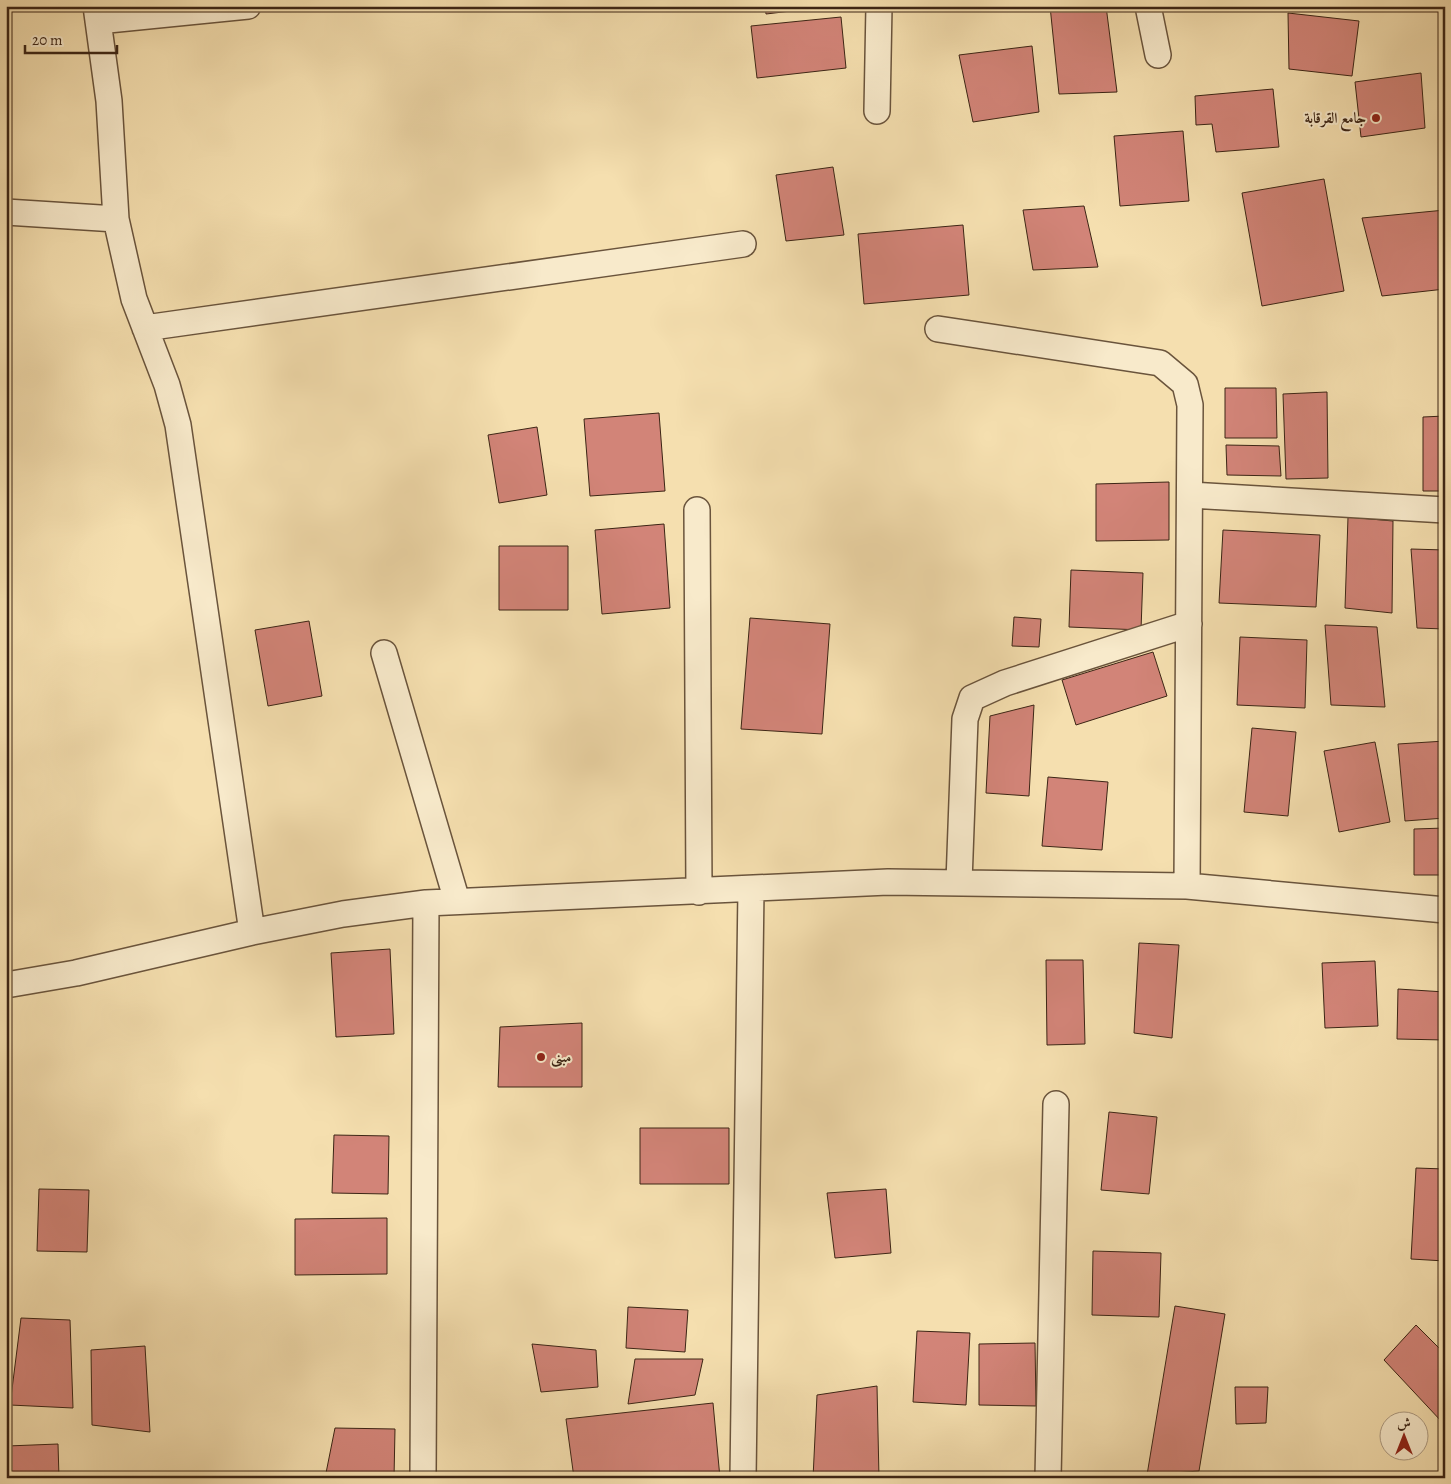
<svg xmlns="http://www.w3.org/2000/svg" width="1451" height="1484" font-family="Alegreya,Amiri,serif">
<rect width="100%" height="100%" fill="#f5dfaf"/>
<filter id="stains"><feTurbulence type="fractalNoise" baseFrequency=".004" numOctaves="4"/><feColorMatrix values="0 0 0 0 .2 0 0 0 0 .09 0 0 0 0 .02 0 0 0 .5 -.17"/></filter>
<radialGradient id="worn" r=".72"><stop offset=".6" stop-color="#630" stop-opacity="0"/><stop offset="1" stop-color="#630" stop-opacity=".3"/></radialGradient>
<path fill="#d28478" stroke="#3c2515" d="M765 6H833L766 14Z
M1050 6H1106L1117 92 1059 94Z
M1288 13 1359 21 1352 76 1289 69Z
M841 17 846 68 757 78 751 26Z
M1032 46 1039 112 973 122 959 55Z
M1421 73 1425 128 1361 137 1355 82Z
M1273 89 1279 147 1216 152 1212 124 1196 125 1195 96Z
M1183 131 1189 201 1120 206 1114 136Z
M833 167 844 235 786 241 776 175Z
M1324 179 1344 291 1262 306 1242 193Z
M1084 206 1098 267 1033 270 1023 210Z
M1445 210V289L1382 296 1362 218Z
M963 225 969 295 864 304 858 234Z
M1225 388H1276L1277 438H1225Z
M1327 392 1328 478 1286 479 1283 394Z
M659 413 665 491 590 496 584 419Z
M1445 416V491H1423V417Z
M537 427 547 495 499 503 488 435Z
M1226 445 1279 446 1281 476 1227 475Z
M1169 482V540L1096 541V484Z
M1348 517 1393 521 1392 613 1345 608Z
M664 524 670 608 602 614 595 530Z
M1223 530 1320 535 1316 607 1219 603Z
M499 546H568V610H499Z
M1411 549 1445 550V629L1417 628Z
M1071 570 1143 573 1141 630 1069 627Z
M1014 617 1041 619 1039 647 1012 646Z
M750 618 830 624 822 734 741 729Z
M309 621 322 696 268 706 255 630Z
M1325 625 1377 627 1385 707 1331 705Z
M1240 637 1307 640 1305 708 1237 705Z
M1153 652 1167 696 1076 725 1062 680Z
M1034 705 1029 796 986 793 990 716Z
M1252 728 1296 732 1288 816 1244 812Z
M1445 741V818L1405 821 1398 744Z
M1375 742 1390 822 1339 832 1324 751Z
M1048 777 1108 782 1102 850 1042 846Z
M1445 828V875H1414V829Z
M1139 943 1179 945 1172 1038 1134 1033Z
M390 949 394 1034 336 1037 331 953Z
M1046 960H1083L1085 1044 1047 1045Z
M1375 961 1378 1026 1325 1028 1322 963Z
M1398 989 1445 992V1040L1397 1039Z
M582 1023V1087H498L500 1027Z
M1109 1112 1157 1117 1149 1194 1101 1190Z
M640 1128H729V1184H640Z
M334 1135 389 1136 388 1194 332 1193Z
M1416 1168 1445 1169V1261L1411 1259Z
M39 1189 89 1190 87 1252 37 1251Z
M886 1189 891 1253 835 1258 827 1193Z
M387 1218V1274L295 1275V1219Z
M1093 1251 1161 1253 1159 1317 1092 1315Z
M1175 1306 1225 1314 1199 1471 1147 1475Z
M628 1307 688 1310 685 1352 626 1348Z
M21 1318 70 1320 73 1408 10 1405Z
M1416 1325 1445 1354V1418L1442 1422 1384 1360Z
M917 1331 970 1333 966 1405 913 1402Z
M1035 1343 1036 1406 979 1405V1344Z
M532 1344 596 1350 598 1387 541 1392Z
M145 1346 150 1432 92 1425 91 1350Z
M635 1359H703L695 1395 628 1404Z
M877 1386 879 1478H813L817 1395Z
M1235 1387H1268L1266 1423 1236 1424Z
M713 1403 720 1478H574L566 1419Z
M335 1428 395 1429 394 1478H325Z
M58 1444 59 1478H6L7 1446Z"/>
<g fill="none" stroke-linecap="round" stroke-linejoin="round">
<defs>
<path id="minor" d="M96 6 109 101 116 219 134 299 167 385 178 425 252 932
M1148 6 1158 55
M98 21 248 6
M877 111 879 6
M6 212 116 219
M145 328 743 244
M938 329 1160 363 1185 384 1190 405 1187 886
M1190 495 1445 510
M697 510 699 892
M384 653 457 901
M959 882 965 719 972 698 1005 683 1189 624
M6 985 76 973 252 932 343 914 426 903 888 882 1187 886 1445 910
M423 1478 426 903
M743 1478 751 889
M1048 1478 1056 1104"/>
</defs>
<use href="#minor" stroke="#6a543c" stroke-width="28"/>
<use href="#minor" stroke="#f8eacb" stroke-width="25"/>
</g>
<g fill="#8f2418" stroke="#f8eacb" stroke-width="2">
<circle cx="1376" cy="118" r="5"/>
<circle cx="541" cy="1057" r="5"/>
</g>
<g text-anchor="middle" dominant-baseline="central" stroke-width="4" stroke-linejoin="round" paint-order="stroke">
<g font-size="15" font-weight="bold" fill="#3c2515" stroke="#f8eacb" text-anchor="end">
<text x="1366" y="118">جامع القرقابة</text>
<text x="551" y="1057" text-anchor="start">مبنى</text>
</g>
</g>
<rect width="1451" height="1484" fill="none" stroke="#f5dfaf" stroke-width="25"/>
<rect x="8" y="8" width="1436" height="1469" fill="none" stroke="#3c2515" stroke-width="2.5"/>
<rect x="12" y="12" width="1426" height="1459" fill="none" stroke="#3c2515"/>
<g transform="translate(1404 1436)"><circle r="24" fill="#f8eacb" stroke="#ad9b82"/>
<path d="M0-4L9 19L0 12L-9 19Z" fill="#8f2418"/>
<text y="-8" font-size="14" font-weight="bold" text-anchor="middle" fill="#3c2515">ش</text>
</g>
<path d="M25 45v8h92v-8" fill="none" stroke="#3c2515" stroke-width="2.5"/>
<text x="32" y="45" font-size="15" fill="#3c2515" stroke="#f8eacb" stroke-width="4" paint-order="stroke">20 m</text>
<rect width="100%" height="100%" filter="url(#stains)"/>
<rect width="100%" height="100%" fill="url(#worn)"/>
</svg>
